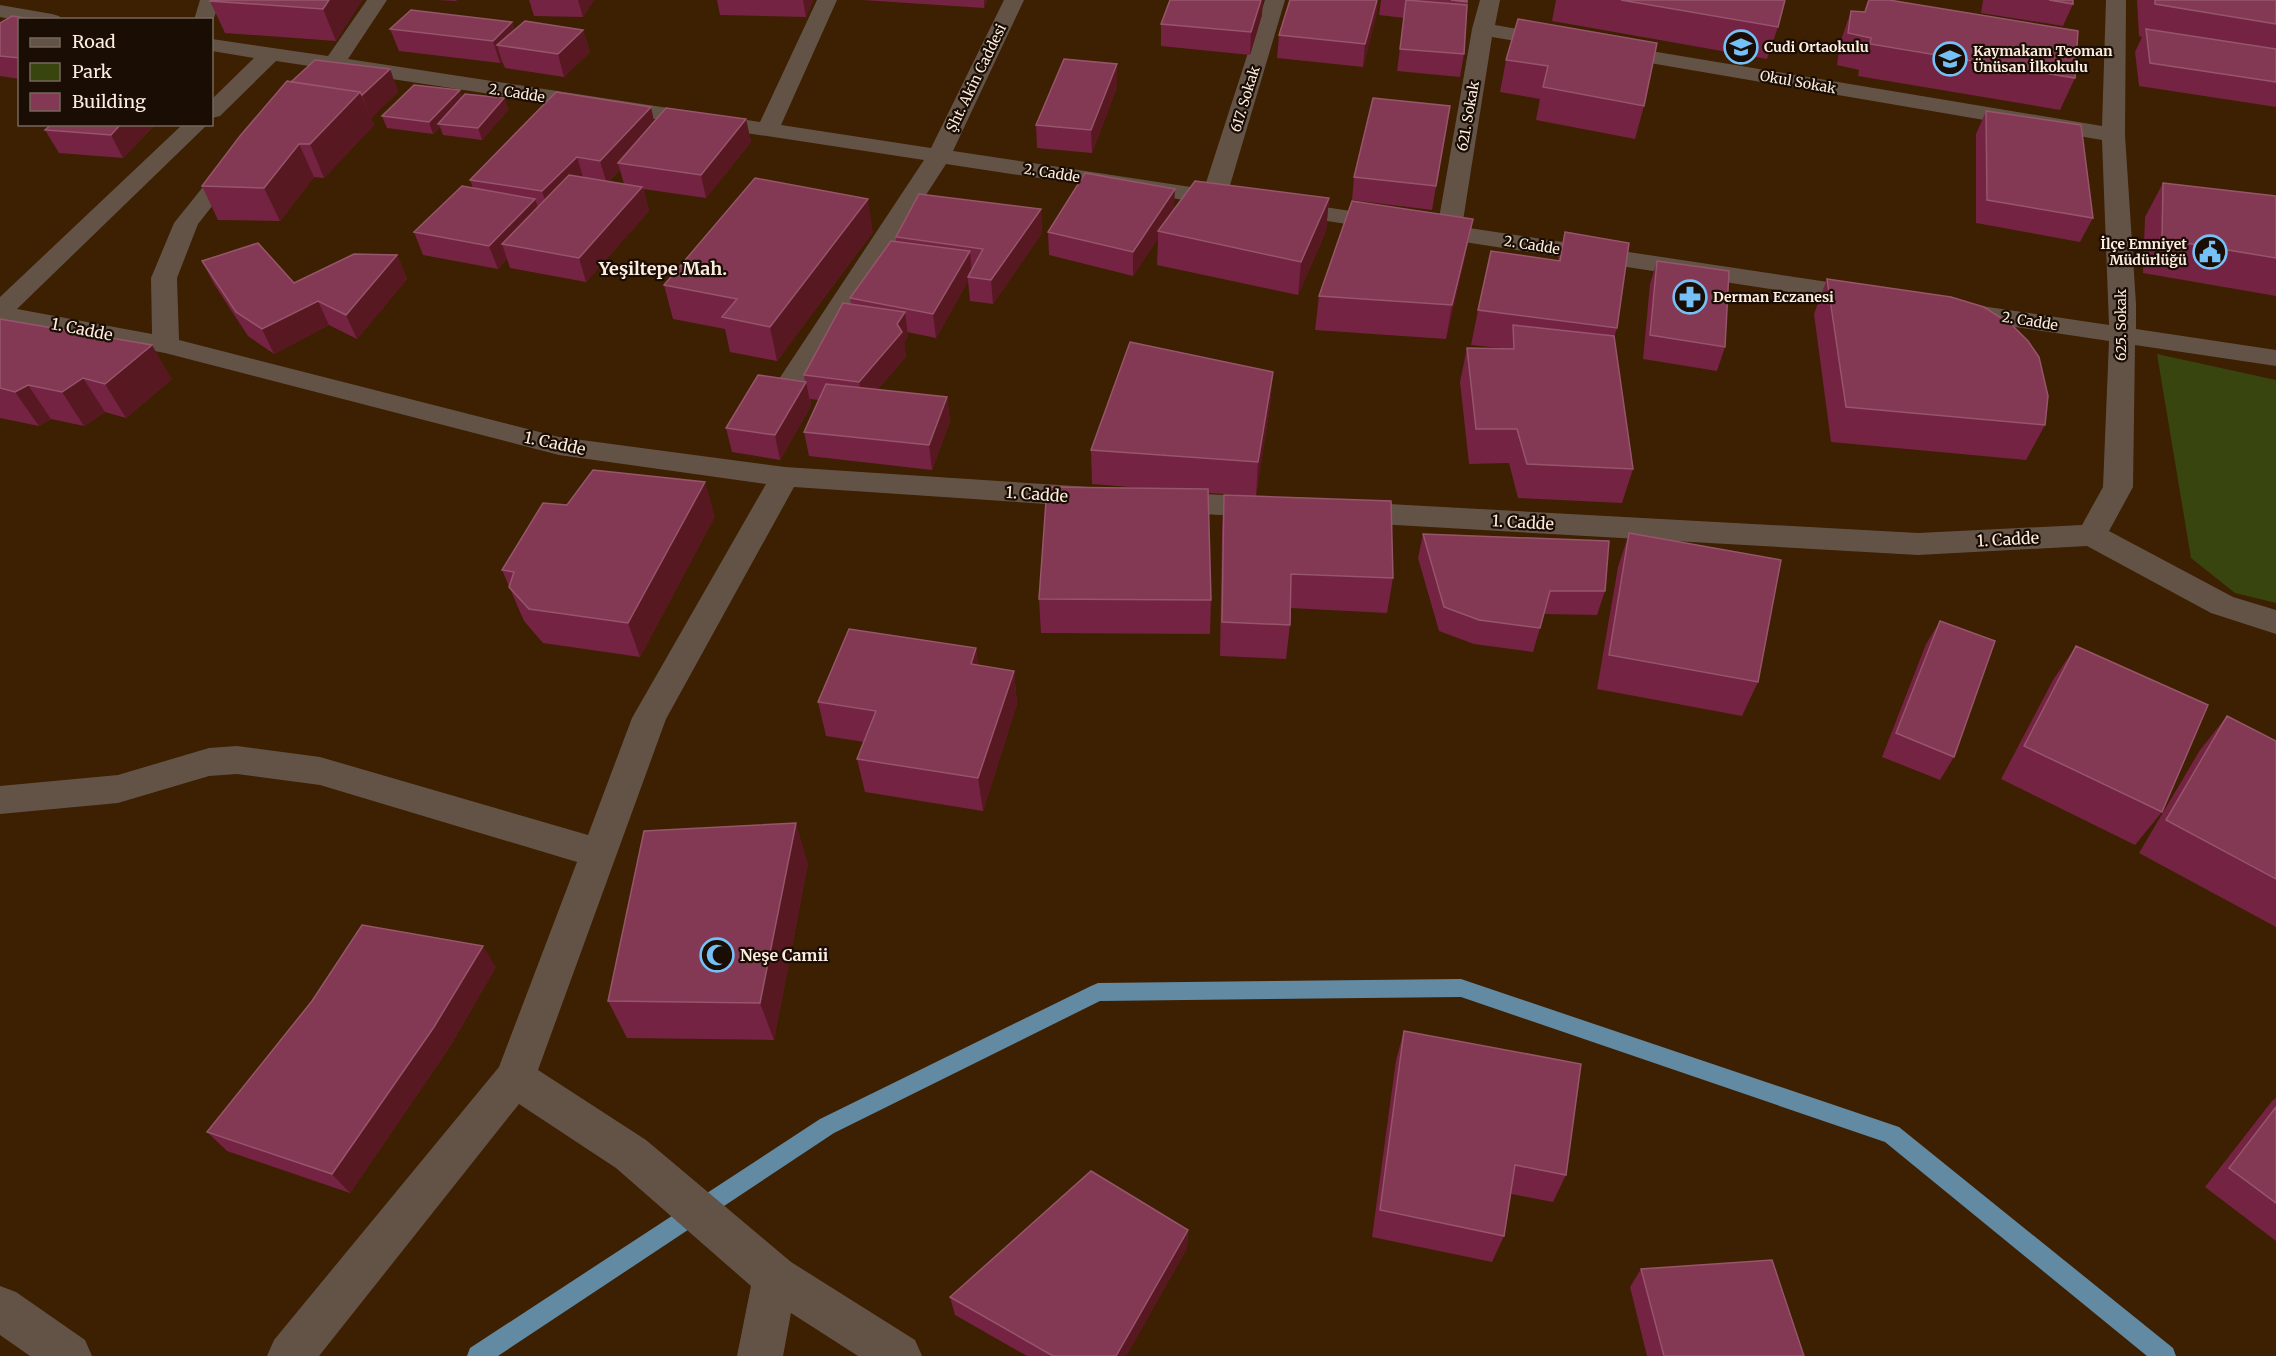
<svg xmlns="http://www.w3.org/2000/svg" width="2276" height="1356" font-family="Merriweather,serif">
<rect width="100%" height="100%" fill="#3d1f01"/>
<path fill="#38450f" d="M2157 354 2276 380V603L2235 593 2191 558Z"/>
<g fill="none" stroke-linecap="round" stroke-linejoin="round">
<path fill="#628aa2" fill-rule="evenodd" d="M1461 979 1899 1127 2173 1348 2176 1356H2147L1885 1142 1461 997 1100 1001 834 1133 498 1356H467L470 1348 820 1119 1091 986 1098 983Z"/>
<path fill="#635347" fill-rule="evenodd" d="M200 0H220L212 24V20H194Z
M367 0H387L348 59 760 122 817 0H837L781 125 931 148 1004 0H1024L953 151 1204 189 1265 0H1285L1228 192 1239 195 1242 200 1239 205 1230 207 946 164 803 385 793 388 783 385 779 379 924 160 339 71C329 79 324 84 311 81L308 76 316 67 276 61 220 116 212 118V99L254 58 212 51V39L328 56Z
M1480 0H1500L1495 25 1558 36 1566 37 1569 42 1566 47 1558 48 1492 37 1462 227 1868 288 1877 290 1881 296 1877 302 1868 304 1275 213 1272 208 1275 203 1284 201 1438 224 1472 29Z
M2106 0H2126L2125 135 2136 304V329L2276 350V366L2135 345 2133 487 2109 531 2233 597 2276 610V634L2211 613 2087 546 1918 555 1151 511 794 487 666 719 538 1070 646 1140 791 1262 915 1340 922 1356H858L791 1313 783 1356H737L751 1286 616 1168 519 1104 319 1356H267L274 1340 499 1067 577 862 320 785 237 774 209 776 118 803 0 814V786L118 775 209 748 237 746 320 757 588 835 632 718 766 484 559 455 165 353 0 322V297L183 124H208L17 309 152 334 151 278 174 223 227 157 235 155 243 157 247 162 198 224 177 278 179 340 559 437 785 467 1151 491 1918 533 2082 525 2103 487 2109 341 1954 318 1945 316 1941 310 1945 304 1954 302 2109 325 2102 140 1609 56 1601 55 1598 50 1601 45 1609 44 2102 126Z
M0 5 52 14 59 16 62 20 20 21 0 17Z
M0 1286 16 1292 85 1340 92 1356H30L0 1335Z"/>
</g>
<path fill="#742343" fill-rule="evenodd" d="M362 0 336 41 225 33 210 1Z
M436 0H457L456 1Z
M529 0H594L583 17 534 16Z
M717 0H813L806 17 720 15Z
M862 0H987L984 8Z
M1290 0H1378L1376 16 1363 67 1277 58 1279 35Z
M1381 0H1468L1464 54 1460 77 1397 71 1404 18 1379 15Z
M1556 0H1785L1778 27 1767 59 1552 21Z
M1868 0 2075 78 2060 110 1858 76 1859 70 1837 65 1840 43 1851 11 1864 12Z
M1983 0H2073V4L2063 26 1981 13Z
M2137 0H2276V107L2139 86 2135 52 2142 37 2139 36Z
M1262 15 1250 55 1161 46V24Z
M1518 19 1644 106 1635 139 1536 120 1540 99 1500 92 1506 60Z
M20 20V79L0 76V23Z
M512 22 514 30H583L590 52 564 77 505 68 502 61 500 63 399 51 390 29Z
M1117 64V87L1092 153 1037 148 1036 125Z
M390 69 398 92 371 118 374 125 324 178 314 177 280 221 218 220 202 186 291 82Z
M462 98H504L508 110 482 140 443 135 440 127 433 134 387 128 382 116Z
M1450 106 1432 210 1352 200 1354 177Z
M1986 111 2093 218 2080 242 1976 223V134Z
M746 119 751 142 706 198 643 189 649 211 586 282 510 268 507 259 498 269 423 255 414 232 473 188 470 180 654 121ZM620 170 624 184 609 182Z
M156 124 123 158 59 153 45 130Z
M2163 183 2276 196V296L2143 273 2145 217Z
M1329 198 1326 231 1298 295 1157 265 1158 238 1133 276 1049 255 1048 232 1174 209Z
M1041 209 1042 233 993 304 970 301 968 281 936 338 907 332 908 336 904 343 906 357 877 390 947 397 950 421 932 470 809 456 804 432 819 400 810 399 811 406 780 460 732 452 726 428 805 382 804 375 851 304 850 298 896 241V237Z
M873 232 777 361 730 352 725 329 673 319 664 285Z
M1565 232 1617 328 1614 338 1633 469 1622 503 1518 498 1509 463 1469 464 1460 382 1467 348H1500L1471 345 1478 310 1558 260Z
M1466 253 1446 339 1315 330 1319 296Z
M397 255 407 279 357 339 329 325 274 354 248 336 214 284 202 261 294 283Z
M1657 261 1725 347 1717 371 1643 359 1650 284Z
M1827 279 2045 425 2026 460 1831 442 1814 314Z
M0 319 172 379 126 418 105 412 84 426 51 419 39 426 0 418Z
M1273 372 1270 406 1256 496 1393 578 1387 613 1290 608V625L1286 659 1220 656 1222 529 1224 495H1238L1208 493 1211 600 1210 634 1041 633 1039 599 1142 488 1092 484 1091 450Z
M715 516 640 657 543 643 524 621 502 570Z
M1629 533 1758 682 1742 716 1597 689 1618 567Z
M1423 534 1605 591 1597 615 1544 614 1533 652 1474 644 1439 631 1418 558Z
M1940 621 1954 757 1940 780 1882 757 1926 644Z
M2076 646 2162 812 2135 845 2001 779 2053 680Z
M976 648 978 665 1014 671 1017 704 983 811 865 792 857 759 864 742 826 736 818 702Z
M2227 716 2276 741V927L2139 853 2200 750Z
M808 863 774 1040 627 1038 608 1001Z
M496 967 449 1048 350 1193 227 1151 207 1132Z
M1404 1031 1566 1175 1553 1202 1511 1194 1504 1236 1492 1262 1372 1237 1396 1060Z
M2276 1098V1241L2205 1187 2272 1101Z
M1188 1230 1187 1248 1126 1356H1027L955 1315 950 1297Z
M1641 1269 1804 1356H1647L1630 1287Z"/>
<path fill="#581821" d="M329 0H362L336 41 323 9Z
M578 0H594L583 17Z
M803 0H813L806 17Z
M984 0H987L984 8Z
M1261 0H1263L1262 15 1250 55 1251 32Z
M1377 0H1378L1376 16 1363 67 1365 44Z
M512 22 519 44 497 45 502 61 500 63 493 41Z
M583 30 590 52 564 77 558 54Z
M1117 64V87L1092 153 1091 130Z
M390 69 398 92 371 118 362 95Z
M460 90 464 102 438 124 440 127 433 134 429 122Z
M360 92 374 125 324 178 310 144Z
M504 98 508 110 482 140 478 128Z
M651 107 656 130 618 163 620 170 607 184 600 161Z
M746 119 751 142 706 198 701 175Z
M121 124H156L123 158 111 135Z
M299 144 314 177 280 221 264 188Z
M577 157 584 180 550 214 542 191Z
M642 187 649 211 586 282 579 258Z
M1175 189 1174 212 1158 231V238L1133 276V252Z
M1329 198 1326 231 1298 295 1301 262Z
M535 199 543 222 502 244 507 259 498 269 489 246Z
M868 199 873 232 777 361 770 327Z
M1041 209 1042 233 993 304 991 280Z
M1473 219 1466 253 1446 339 1452 305Z
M970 251 972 274 968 277V281L936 338 933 314Z
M397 255 407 279 357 339 346 315Z
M318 301 329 325 274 354 262 329Z
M905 312 908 336 904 343 906 357 863 406 859 382Z
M152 345 172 379 126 418 105 384Z
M1273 372 1270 406 1256 497 1258 462Z
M83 378 105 412 84 426 62 392Z
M806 382 811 406 780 460 775 435Z
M28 385 51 419 39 426 15 392Z
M947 397 950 421 932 470 929 445Z
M705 482 715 516 640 657 628 623Z
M976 648 980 682 971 664Z
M1014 671 1017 704 983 811 978 778Z
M796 823 808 863 774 1040 760 1003Z
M483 946 496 967 449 1048 350 1193 332 1174Z
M1188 1230 1187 1248 1126 1356H1116Z"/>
<path fill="#833954" stroke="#96556a" stroke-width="1.5" d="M211 0H329L323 9 210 1Z
M1170 0H1261L1251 32 1161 24Z
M1290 0H1377L1365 44 1279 35Z
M1406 0 1467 5 1464 54 1400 49Z
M1451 0H1467V2Z
M1621 0H1785L1778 27Z
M1869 0H1889L2078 31 2075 78 1870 44 1871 38 1848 33 1851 11 1865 12Z
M2049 0H2073V4Z
M2155 0H2276V24L2155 4Z
M411 10 512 22 493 41 390 29Z
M12 16 39 20H20V58L0 56V23Z
M1518 19 1657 43 1644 106 1543 87 1548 66 1506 60Z
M525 21 583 30 558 54 497 45Z
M2146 29 2276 49V82L2150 63Z
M1064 59 1117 64 1091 130 1036 125Z
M315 60 390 69 362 95 360 92 291 82Z
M287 81 360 92 310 144H299L264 188 202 186 240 136Z
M414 85 460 90 429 122 382 116Z
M556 92 651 107 600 161 577 157 542 191 470 180Z
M465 94 504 98 478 128 438 124Z
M1373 98 1450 106 1436 186 1354 177Z
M666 108 746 119 701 175 618 163Z
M1986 111 2081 125 2093 218 1987 200Z
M52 124H121L111 135 45 130Z
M1085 173 1175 189 1133 252 1048 232Z
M569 175 642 187 579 258 502 244Z
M755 178 868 199 770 327 722 317 737 299 664 285Z
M1195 181 1329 198 1301 262 1158 231Z
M2163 183 2276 196V258L2162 239Z
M462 186 535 199 489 246 414 232Z
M919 194 1041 209 991 280 968 277 983 249 896 237Z
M1352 201 1473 219 1452 305 1319 296Z
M1565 232 1629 243 1617 328 1478 310 1491 251 1560 261Z
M891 241 970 251 933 314 850 298Z
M258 243 294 283 354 254 397 255 346 315 318 301 262 329 236 312 202 261Z
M1657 261 1729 271 1725 347 1650 335Z
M1827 279 1951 297 1984 307 2012 325 2028 341 2039 357 2048 396 2045 425 1846 407Z
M843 303 905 312 897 324 902 332 859 382 804 375Z
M0 319 152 345 105 384 83 378 62 392 28 385 15 392 0 388Z
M1513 325 1614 336 1633 469 1527 464 1517 429H1476L1467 348 1514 349Z
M1130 342 1273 372 1258 462 1091 450Z
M758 375 806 382 775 435 726 428Z
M826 384 947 397 929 445 804 432Z
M593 470 705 482 628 623 529 609 509 587 514 572 502 570 543 503 567 505Z
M1047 487 1208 489 1211 600 1039 599Z
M1224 495 1391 501 1393 578 1291 574 1290 625 1222 622Z
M1629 533 1781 560 1758 682 1609 655Z
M1423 534 1609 541 1605 591H1550L1540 628 1479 620 1444 607Z
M1940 621 1995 641 1954 757 1896 733Z
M849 629 976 648 971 664 1014 671 978 778 857 759 876 711 818 702Z
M2076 646 2208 705 2162 812 2024 746Z
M2227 716 2276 741V879L2166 820Z
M796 823 760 1003 608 1001 644 831Z
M362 925 483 946 434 1027 332 1174 207 1132 312 1001Z
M1404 1031 1581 1064 1566 1175 1515 1165 1504 1236 1380 1210Z
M2276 1107V1203L2229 1168Z
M1091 1171 1188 1230 1116 1356H1053L950 1297Z
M1772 1260 1804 1356H1664L1641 1269Z"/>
<defs>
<symbol id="school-ring" viewBox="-11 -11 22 22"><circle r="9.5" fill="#1a0d03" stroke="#75c0f6" stroke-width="1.5"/><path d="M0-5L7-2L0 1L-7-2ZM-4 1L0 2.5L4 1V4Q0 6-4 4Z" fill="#75c0f6"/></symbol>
<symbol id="civic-ring" viewBox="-11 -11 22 22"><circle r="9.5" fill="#1a0d03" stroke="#75c0f6" stroke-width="1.5"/><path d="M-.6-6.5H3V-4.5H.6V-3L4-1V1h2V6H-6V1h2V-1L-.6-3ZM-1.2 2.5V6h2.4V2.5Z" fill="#75c0f6"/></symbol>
<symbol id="pharmacy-ring" viewBox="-11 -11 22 22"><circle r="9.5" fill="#1a0d03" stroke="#75c0f6" stroke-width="1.5"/><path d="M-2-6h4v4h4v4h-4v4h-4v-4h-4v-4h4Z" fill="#75c0f6"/></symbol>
<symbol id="mosque-ring" viewBox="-11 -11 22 22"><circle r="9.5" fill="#1a0d03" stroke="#75c0f6" stroke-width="1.5"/><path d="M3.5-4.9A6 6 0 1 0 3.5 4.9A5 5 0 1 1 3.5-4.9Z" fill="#75c0f6"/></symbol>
</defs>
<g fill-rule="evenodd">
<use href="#school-ring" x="1722" y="28" width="38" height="38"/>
<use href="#school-ring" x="1931" y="40" width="38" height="38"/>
<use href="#civic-ring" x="2191" y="233" width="38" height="38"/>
<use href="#pharmacy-ring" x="1671" y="278" width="38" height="38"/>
<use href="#mosque-ring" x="698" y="936" width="38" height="38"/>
</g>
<g text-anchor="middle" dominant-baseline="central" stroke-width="4.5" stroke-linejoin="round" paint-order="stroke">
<g font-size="14" font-weight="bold" fill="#fdede0" stroke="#1a0d03" text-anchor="start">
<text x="1764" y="47">Cudi Ortaokulu</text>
<text x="1973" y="51">Kaymakam Teoman<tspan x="1973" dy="16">Ünüsan İlkokulu</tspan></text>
<text x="2187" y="244" text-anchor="end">İlçe Emniyet<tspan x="2187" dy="16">Müdürlüğü</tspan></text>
<text x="1713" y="297">Derman Eczanesi</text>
</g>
<g font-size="14" fill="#fdede0" stroke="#1a0d03">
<text transform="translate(976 78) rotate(-64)">Şht. Akin Caddesi</text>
<text transform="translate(1798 82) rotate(10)">Okul Sokak</text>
<text transform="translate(517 93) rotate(9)">2. Cadde</text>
<text transform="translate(1245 99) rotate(-73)">617. Sokak</text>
<text transform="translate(1468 116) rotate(-80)">621. Sokak</text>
<text transform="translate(1052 173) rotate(9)">2. Cadde</text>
<text transform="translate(1532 245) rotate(9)">2. Cadde</text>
<text transform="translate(2030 321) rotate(9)">2. Cadde</text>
<text transform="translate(2121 325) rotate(-90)">625. Sokak</text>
</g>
<g font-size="16" fill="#fdede0" stroke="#1a0d03">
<text transform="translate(82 329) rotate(11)">1. Cadde</text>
<text transform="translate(555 443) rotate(12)">1. Cadde</text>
<text transform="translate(1037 494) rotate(4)">1. Cadde</text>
<text transform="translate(1523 522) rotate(3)">1. Cadde</text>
<text transform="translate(2008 539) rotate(-3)">1. Cadde</text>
</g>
<g font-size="16" font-weight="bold" fill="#fdede0" stroke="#1a0d03" text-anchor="start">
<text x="740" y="955">Neşe Camii</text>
</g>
<g font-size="18" font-weight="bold" fill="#fdede0" stroke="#1a0d03">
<text x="663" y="268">Yeşiltepe Mah.</text>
</g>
</g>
<rect x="18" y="18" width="195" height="108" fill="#1a0d03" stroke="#75675b" stroke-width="1.5"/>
<rect x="30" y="38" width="30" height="9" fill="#635347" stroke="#75675b" stroke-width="1.5"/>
<text x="72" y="48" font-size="18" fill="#fdede0">Road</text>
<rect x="30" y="63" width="30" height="18" fill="#38450f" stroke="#75675b" stroke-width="1.5"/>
<text x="72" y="78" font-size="18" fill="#fdede0">Park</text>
<rect x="30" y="93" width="30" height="18" fill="#833954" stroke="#75675b" stroke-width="1.5"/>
<text x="72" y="108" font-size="18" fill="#fdede0">Building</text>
</svg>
